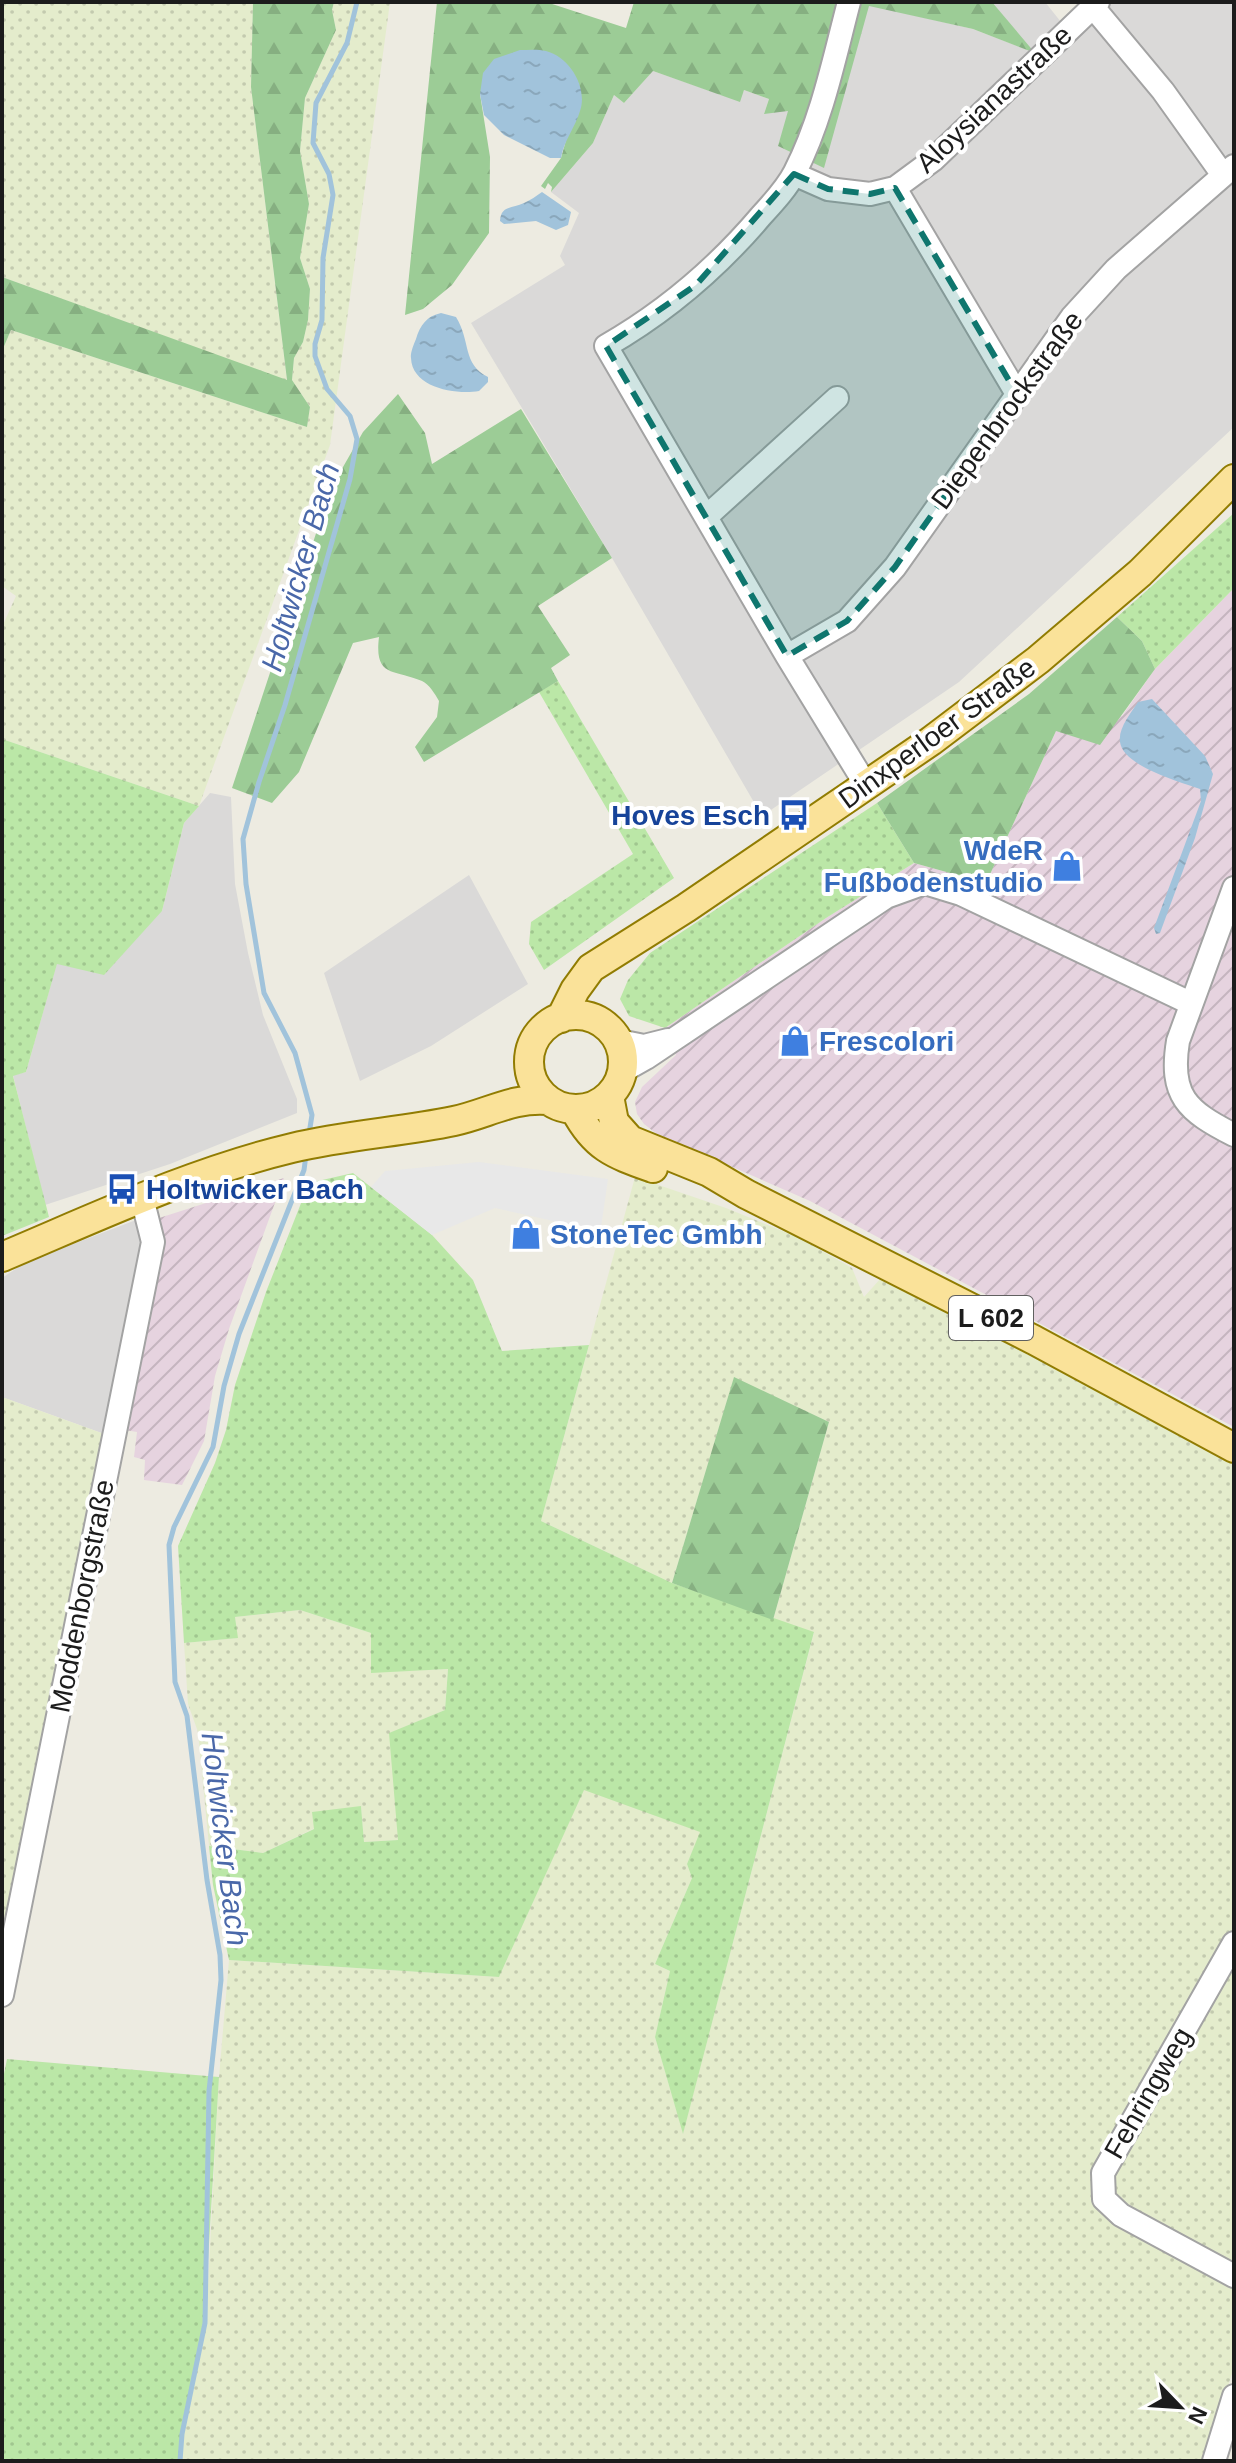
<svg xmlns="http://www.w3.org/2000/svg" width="1236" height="2463" font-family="Helvetica,sans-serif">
<defs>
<pattern id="industrial-furrows" width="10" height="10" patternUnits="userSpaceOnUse" patternTransform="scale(2)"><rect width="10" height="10" fill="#e6d3df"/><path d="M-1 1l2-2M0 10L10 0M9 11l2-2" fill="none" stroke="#c5b5bf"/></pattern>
<pattern id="farmland-dots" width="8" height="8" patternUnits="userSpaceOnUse" patternTransform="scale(2)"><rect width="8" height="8" fill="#e4eccc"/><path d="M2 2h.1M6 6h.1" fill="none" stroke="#c3caaf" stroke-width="1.8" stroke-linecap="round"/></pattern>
<pattern id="grass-dots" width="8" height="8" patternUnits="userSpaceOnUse" patternTransform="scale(2)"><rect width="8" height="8" fill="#bbe7a7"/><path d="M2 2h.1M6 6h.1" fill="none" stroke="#a0c68f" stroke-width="1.8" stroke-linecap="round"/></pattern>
<pattern id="forest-firs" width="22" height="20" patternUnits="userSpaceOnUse" patternTransform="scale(2)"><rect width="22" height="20" fill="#9ccc96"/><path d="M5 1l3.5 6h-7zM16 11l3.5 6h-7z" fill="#86af81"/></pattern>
<pattern id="water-ripples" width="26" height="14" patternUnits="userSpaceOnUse" patternTransform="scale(2)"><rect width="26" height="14" fill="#a1c3db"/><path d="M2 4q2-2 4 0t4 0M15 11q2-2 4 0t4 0" fill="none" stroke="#8aa7bb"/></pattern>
</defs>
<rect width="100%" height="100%" fill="#edebe1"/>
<path fill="#dad9d8" d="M992 2H1045L1061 22 1082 2H1234V427L959 682 762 816 612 558 471 323 565 265 560 256 579 213 551 192 593 143 614 95 624 103 653 71 739 101 744 90 769 99 764 114 869 5 973 29 1033 52Z
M210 793 231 797 235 884 248 953 263 1015 297 1099V1113L170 1164 45 1205 13 1075 26 1072 57 963 162 911 184 823Z
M469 875 528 984 431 1046 360 1081 324 973Z
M136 1220 145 1245 107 1435 2 1397V1278L26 1262Z"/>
<path fill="url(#industrial-furrows)" d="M1234 588V1427L810 1201 657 1134 644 1124 637 1114 635 1102 642 1087 676 1055 665 1028 826 918 914 863 986 883 1056 731 1122 716 1155 669Z
M284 1178 229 1329 215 1376 204 1441 182 1485 144 1480 145 1460 134 1457 137 1432 125 1430 156 1219Z"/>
<path fill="url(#farmland-dots)" d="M2 2H253L251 87 287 381 2 277Z
M334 2H390L330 445 199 806 2 739V627L16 596 2 586V351L11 330 307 427 310 407 292 380 294 358 303 342 308 320 310 289 300 258 309 204 300 151 305 98 336 30 332 10Z
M635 1177 726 1208 797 1237 852 1268 864 1297 881 1278 1021 1348 1234 1464V1932L1093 2180 1094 2206 1111 2222 1234 2287V2367L1205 2461H180L182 2434 206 2323 219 2077 229 1960 499 1977 584 1789 701 1832 687 1864 692 1878 655 1964 670 1971 655 2037 683 2133 814 1633 773 1620 829 1422 734 1378 672 1583 541 1521Z
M2 1397 107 1435 2 1964Z
M300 1610 371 1633V1672L448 1669 445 1710 390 1733 399 1840 364 1842 361 1806 263 1853 209 1846 198 1732 188 1704 184 1643 237 1638 235 1617Z
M1234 1958V2267L1172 2234 1110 2196 1122 2157Z"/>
<path fill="url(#grass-dots)" d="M1234 513V588L1155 669 1142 641 1117 617Z
M558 681 674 878 544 970 529 944 531 922 633 854 539 692Z
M2 739 199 806 184 823 162 911 104 975 57 964 26 1072 13 1076 49 1217 2 1236Z
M877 803 914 863 826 918 665 1028 629 1016 620 999 628 980 650 953Z
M353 1173 432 1235 473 1280 502 1351 589 1345 541 1521 672 1583 814 1632 683 2134 655 2037 670 1971 655 1964 692 1878 687 1864 700 1832 584 1790 499 1977 229 1960 213 1885 209 1846 263 1853 314 1829 312 1812 361 1806 364 1842 398 1840 389 1733 445 1710 448 1669 371 1673V1633L300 1610 235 1617 238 1638 184 1643 178 1546 215 1463 226 1430 235 1385 266 1292 309 1183Z
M7 2059 219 2077 204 2328 182 2434 180 2461H2V2084Z"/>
<path fill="url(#forest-firs)" d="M253 2H334L332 10 336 30 305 98 300 151 309 204 300 258 310 289 308 320 303 342 294 358 292 380 310 407 307 427 11 330 2 351V277L287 380 251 87Z
M437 2H546L626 28 634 2H992L1035 53 973 29 869 6 824 168 778 146 788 111 764 114 769 99 744 90 740 102 653 71 624 103 614 95 593 143 551 192 552 187 548 183 545 189 541 186 561 158 568 133 480 94 490 157 489 233 452 285 423 309 405 315Z
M398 394 425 433 432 464 521 409 612 558 538 606 570 655 551 668 558 681 424 762 415 747 437 717 439 701C435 694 429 684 422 681 394 669 374 678 379 637L353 643 299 772 272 803 232 788 331 488 363 432Z
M1117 617 1142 641 1155 669 1100 745 1056 731 986 883 914 863 877 803 1029 694Z
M734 1377 829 1422 773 1620 672 1583Z"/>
<path fill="#e8e8e8" d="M479 1162 608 1179 599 1241 567 1224 495 1208 432 1235 371 1187 385 1171Z"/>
<path fill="url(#water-ripples)" d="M520 50C528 50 538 49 546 51 570 57 588 88 580 111 575 128 564 140 561 158H550L504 135 484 115 480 94 483 73 494 59Z
M542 192 571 212 568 225 556 230 536 221 504 224 500 221C501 205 512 209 524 203 531 200 536 196 542 192Z
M441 313 456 317C471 341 462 364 488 377V382L479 391C456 395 412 388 411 358 410 353 414 344 416 339 420 325 427 316 441 313Z
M1152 699 1205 756 1213 774 1195 838 1160 933 1156 934 1154 928 1201 801 1200 789C1180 782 1123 766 1120 742 1118 728 1131 713 1138 702Z"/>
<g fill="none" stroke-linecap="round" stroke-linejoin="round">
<path stroke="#a1c3db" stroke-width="5" d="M309 1134 312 1115 295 1053 264 993 246 884 243 839 259 782 285 705 350 479 357 439 350 416 327 389 315 356V344L322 320 323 258 333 195 329 174 313 143 316 103 347 43 357 2
M180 2461 182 2434 205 2323 209 2091 221 1980 220 1955 207 1880 187 1716 175 1682 169 1545 174 1527 213 1447 224 1386 239 1334 304 1170 306 1155"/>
<defs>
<path id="minor" d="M849 2C834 59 822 119 795 172 787 188 773 203 761 216 716 269 667 311 606 346L787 656 866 785
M1093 7 1163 91 1223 175
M794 174 828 189 870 194 895 188 933 160 1098 2
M895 188 1017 394
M706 517 837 398
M787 656 847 621 895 567 1072 317 1116 269 1234 166
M1234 888 1178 1041C1169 1096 1187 1111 1234 1135
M619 1041 644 1046 668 1040
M623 1071 646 1058 886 897 925 883 961 894 1190 1003
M1234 1943 1103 2173 1104 2199 1121 2215 1234 2276
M2 1995 153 1242 142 1198
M1214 2461 1234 2396"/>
<path id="major" d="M529 1062a47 47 0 1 1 94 0a47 47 0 1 1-94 0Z
M561 1018 575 990 591 968 686 908 931 741 1038 660 1140 573 1234 479
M609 1096 614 1122 630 1140 709 1172 746 1194 1034 1340 1234 1448
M575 1110C595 1148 614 1154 653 1168
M2 1257C97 1217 192 1172 292 1148 346 1135 401 1132 454 1121 487 1114 513 1097 548 1100"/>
</defs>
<use href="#minor" stroke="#a3a3a3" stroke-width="26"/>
<use href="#major" stroke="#917c02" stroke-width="32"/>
<use href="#minor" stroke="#fff" stroke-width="22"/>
<use href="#major" stroke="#fae299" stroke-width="28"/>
</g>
<path fill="#0f766e" fill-opacity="0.2" stroke="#0f766e" stroke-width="6" stroke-dasharray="16 10" stroke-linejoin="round" d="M794 174 828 189 870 194 895 188 1017 394 895 567 847 621 787 656 606 346 696 285Z"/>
<defs>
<symbol id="bus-bare" viewBox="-9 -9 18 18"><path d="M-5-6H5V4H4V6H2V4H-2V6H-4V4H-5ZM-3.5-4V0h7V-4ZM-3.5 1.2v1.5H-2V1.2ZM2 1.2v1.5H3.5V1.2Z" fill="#1a4fb4" stroke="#fff" stroke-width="2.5" paint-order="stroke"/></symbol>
<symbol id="shop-bare" viewBox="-9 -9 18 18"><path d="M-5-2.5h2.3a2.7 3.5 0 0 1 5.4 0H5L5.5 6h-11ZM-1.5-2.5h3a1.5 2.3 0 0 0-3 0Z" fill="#3f7fe0" stroke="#fff" stroke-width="2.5" paint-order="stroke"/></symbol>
</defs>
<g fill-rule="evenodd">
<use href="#bus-bare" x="772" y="793" width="44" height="44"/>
<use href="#shop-bare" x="1045" y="844" width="44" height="44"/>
<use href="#shop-bare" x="773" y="1019" width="44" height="44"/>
<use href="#bus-bare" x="100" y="1167" width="44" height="44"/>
<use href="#shop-bare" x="504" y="1212" width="44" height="44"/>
</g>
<g text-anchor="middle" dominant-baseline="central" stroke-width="8" stroke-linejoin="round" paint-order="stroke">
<rect fill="#fff" stroke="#606060" stroke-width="2" x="949" y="1296" width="84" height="44" rx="6"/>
<g font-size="26" font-weight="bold" fill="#1c1c1c">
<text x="991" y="1318">L 602</text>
</g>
<g font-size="28" fill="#1c1c1c" stroke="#fff">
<text transform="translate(994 99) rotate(-43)">Aloysianastraße</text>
<text transform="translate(1007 410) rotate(-54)">Diepenbrockstraße</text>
<text transform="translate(937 733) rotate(-36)">Dinxperloer Straße</text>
<text transform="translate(82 1596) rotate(-79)">Moddenborgstraße</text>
<text transform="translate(1148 2093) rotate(-60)">Fehringweg</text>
</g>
<g font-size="28" font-weight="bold" fill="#164399" stroke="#fff" text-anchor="end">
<text x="770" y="815">Hoves Esch</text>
<text x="146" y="1189" text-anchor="start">Holtwicker Bach</text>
</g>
<g font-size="28" font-weight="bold" fill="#366cbe" stroke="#fff" text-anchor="start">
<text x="1043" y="850" text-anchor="end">WdeR<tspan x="1043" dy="32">Fußbodenstudio</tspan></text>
<text x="819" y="1041">Frescolori</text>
<text x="550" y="1234">StoneTec Gmbh</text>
</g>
<g font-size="30" font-style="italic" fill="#4a68a9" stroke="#fff">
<text transform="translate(300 567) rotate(-74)">Holtwicker Bach</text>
<text transform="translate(225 1839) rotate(83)">Holtwicker Bach</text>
</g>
</g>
<rect width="1236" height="2463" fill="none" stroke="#1c1c1c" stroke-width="8"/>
<g transform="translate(1180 2407) rotate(115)" stroke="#ffffff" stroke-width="6" paint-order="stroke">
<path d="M0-6L14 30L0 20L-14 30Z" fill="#1c1c1c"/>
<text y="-12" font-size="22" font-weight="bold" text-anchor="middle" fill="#1c1c1c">N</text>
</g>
</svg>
